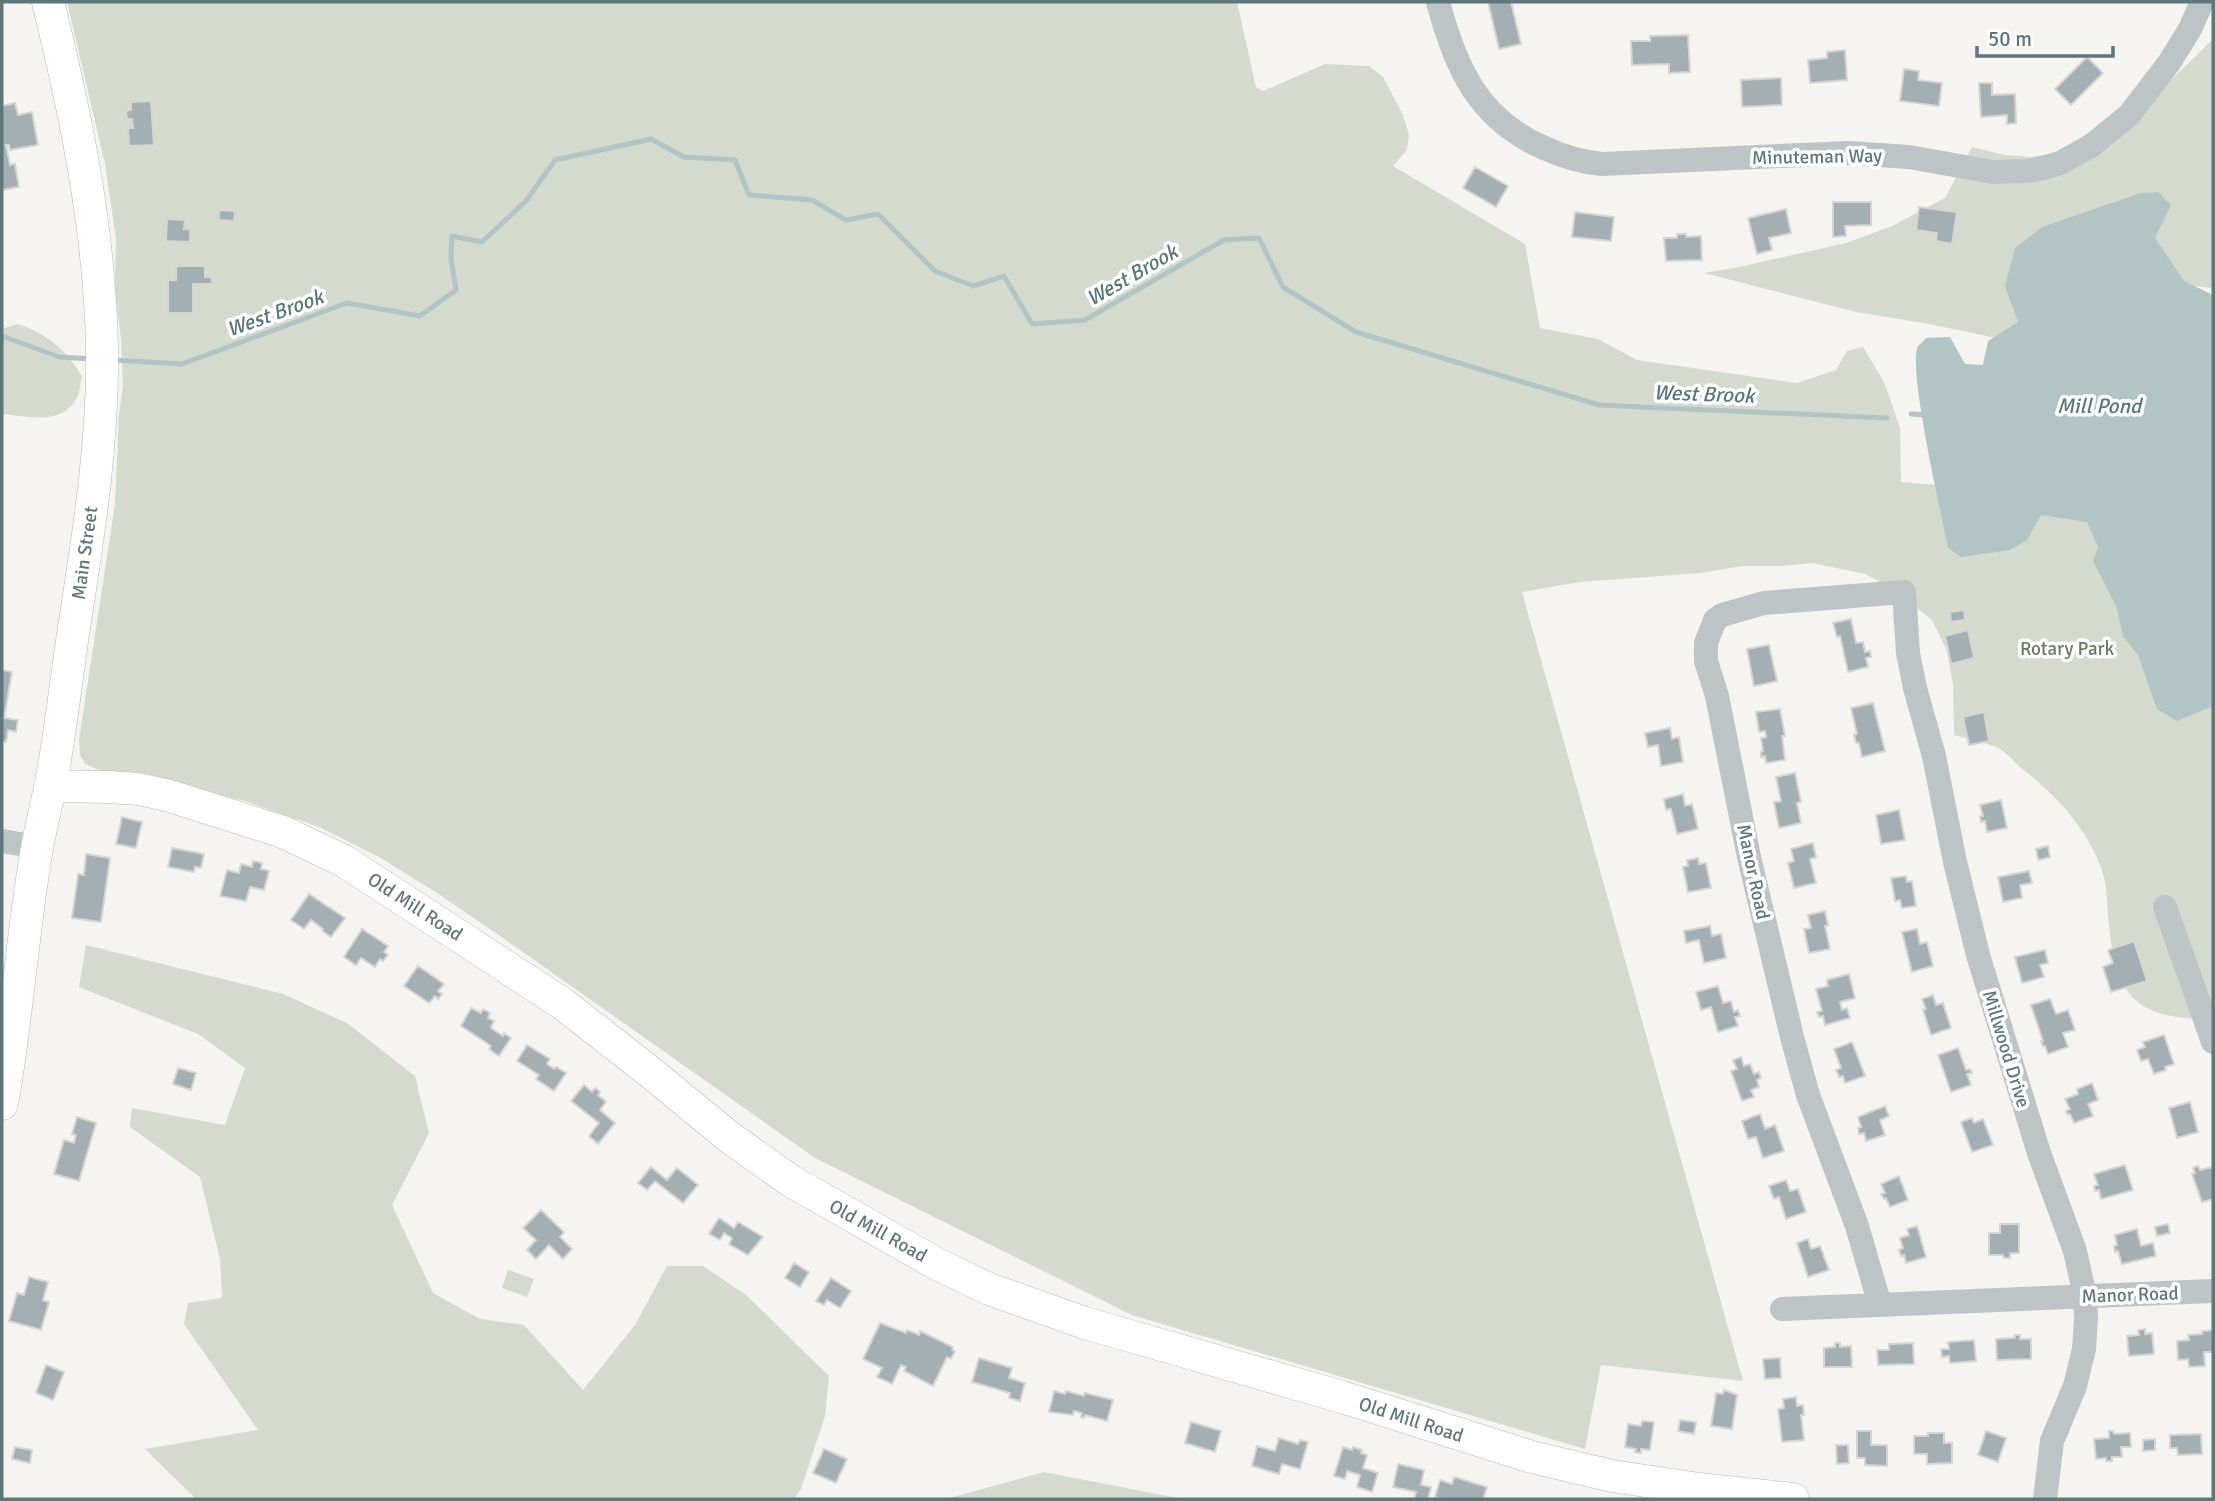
<svg xmlns="http://www.w3.org/2000/svg" width="2215" height="1501" font-family="Signika,sans-serif">
<rect width="100%" height="100%" fill="#f5f4f0"/>
<path fill="#d5dacf" d="M67 2H1237L1256 87 1263 91 1325 64 1369 66 1383 77 1403 115 1409 135 1407 150 1393 166 1525 244 1540 328 1598 339 1637 360 1797 383 1836 370 1847 351 1863 347 1884 382 1900 428 1901 482 2023 492 2086 502 2213 628V1019C2131 1019 2116 995 2108 918 2107 900 2107 881 2100 865 2083 823 2054 794 2020 767 2013 761 2007 753 2000 749 1986 742 1968 739 1954 735L1953 685 1947 651 1932 620 1891 588 1865 574 1812 563 1782 566H1743L1700 573 1580 582 1522 592 1743 1381 1601 1365 1585 1449 1132 1315 815 1158 503 938 437 893 379 857 319 827 245 801 130 775 99 770 85 764 80 755 79 740 115 504 119 414 123 386 121 339 115 290 116 239 105 164Z
M2213 39V288L2059 273 2012 350 1996 338 1924 323 1856 312 1704 273 1739 267 1846 243 1892 226 1945 198 1972 147 2005 155 2031 157 2057 153 2170 81Z
M17 324C45 332 68 351 82 377 80 384 80 393 76 399 62 426 25 416 2 414V329Z
M86 945 283 994 347 1023 415 1076 429 1133 392 1205 433 1293 480 1319 524 1325 583 1390 635 1325 667 1266H703L746 1295 829 1376 825 1416 801 1489 794 1499H196L145 1449 258 1430 184 1324 188 1303 222 1298 220 1259 200 1177 130 1127 132 1108 225 1125 245 1068 198 1034 79 987Z
M508 1270 534 1279 527 1297 502 1288Z
M1044 1472 1183 1499H946Z"/>
<path fill="#b2c4c4" d="M2158 192 2171 205 2155 238 2184 281 2213 295V706L2177 721 2157 709 2138 655 2123 636 2116 606 2093 561 2098 547 2087 522 2041 515 2027 540 2010 550 1961 557 1948 548C1942 516 1907 368 1918 346 1919 345 1926 339 1926 338L1950 337 1965 364 1983 365 1988 341 2018 322 2005 286 2015 248 2042 227 2141 193Z"/>
<g fill="none" stroke-linecap="round" stroke-linejoin="round">
<path stroke="#b2c4c4" stroke-width="5" d="M2 336 59 357 93 359
M113 360 182 364 347 303 420 316 456 290 451 258 452 236 482 242 526 201 555 160 651 139 684 157 735 160 749 195 812 200 846 220 878 214 935 271 973 286 1004 276 1032 324 1085 320 1224 240 1259 238 1283 287 1356 332 1599 405 1887 418
M1911 414 1929 415"/>
</g>
<path fill="#a3afb2" stroke="#d6d5d3" stroke-width="2" d="M1488 2H1511L1521 44 1499 49Z
M1688 35 1690 72 1669 73V64L1632 65 1631 41H1650V36Z
M1845 50 1847 80 1810 83 1808 60 1827 58V52Z
M2087 57 2103 73 2071 105 2055 89Z
M1904 69 1919 71 1918 80 1942 83 1939 106 1900 101Z
M1781 78 1782 105 1742 107 1741 80Z
M1979 83H1992V95L2015 94 2016 123 2007 124V115L1981 117Z
M151 101 154 145 129 146 128 128H133L132 119H127L126 111 131 110V102Z
M15 103 18 115 32 112 38 145 10 150 9 145H6L10 165 15 164 19 187 2 190V106Z
M1475 167 1508 186 1496 207 1463 188Z
M1833 202H1871V225L1845 226 1846 236 1833 237Z
M1919 207 1957 212 1952 244 1936 241 1937 233 1916 230Z
M1786 209 1791 233 1769 238 1772 250 1757 254 1748 218Z
M219 210 235 211 234 221 219 220Z
M1575 212 1614 217 1611 241 1572 237Z
M167 219 185 220 184 229H190V242L166 241Z
M1677 234H1686V237L1701 236 1702 260 1666 261 1664 238H1677Z
M176 266H205V277H211L212 284H193V313H168V280H176Z
M1964 610 1965 620 1951 622 1950 612Z
M1851 619 1856 643 1863 642 1865 652 1870 651 1871 657 1866 658 1868 667 1848 672 1840 636 1837 637 1833 623Z
M1968 630 1974 658 1951 664 1945 636Z
M1769 645 1777 681 1754 686 1747 649Z
M2 670 12 672 4 718 18 720 16 732 8 730 6 742 2 741Z
M1873 703 1885 751 1862 757 1859 743H1856L1854 735 1857 734 1851 708Z
M1780 709 1785 736H1782L1785 760 1766 763 1765 756 1761 757V752L1763 751 1761 738 1766 737 1765 731 1759 732 1756 712Z
M1984 712 1989 741 1969 745 1963 717Z
M1670 728 1672 739 1679 737 1683 762 1661 766 1658 745 1648 747 1645 733Z
M1795 773 1801 802 1797 803 1801 823 1779 828 1774 802 1781 801 1776 777Z
M1683 794 1685 806 1692 804 1698 829 1677 834 1671 809 1666 810 1664 799Z
M2001 800 2007 828 1987 832 1985 821 1981 822 1980 817 1983 816 1980 805Z
M1899 810 1905 840 1881 844 1876 815Z
M122 817 142 822 136 848 116 844Z
M1813 843 1816 857 1810 859 1816 883 1794 888 1788 863 1794 861 1791 849Z
M2048 846 2050 857 2038 860 2036 849Z
M172 848 204 854 201 868 195 867 194 872 168 867Z
M86 854 110 858 101 922 72 918 78 874 84 875Z
M1698 858 1699 864 1706 863 1711 888 1688 892 1683 867 1688 866 1687 860Z
M253 861 262 863 261 869 269 871 264 890 250 887 246 901 220 896 227 870 239 873 241 864 252 867Z
M2029 871 2032 883 2020 885 2022 898 2003 902 1998 877Z
M1906 876 1907 882 1912 881 1916 906 1902 908 1900 900 1895 901 1891 878Z
M309 894 345 918 331 937 322 931 323 929 311 920 304 929 291 920Z
M1825 911 1828 925 1825 926 1830 949 1809 953 1804 929 1811 928 1808 915Z
M1710 926 1712 936 1721 934 1726 958 1704 963 1699 940 1686 943 1684 931Z
M362 929 388 946 384 952 388 955 383 961 380 959 375 967 361 958 356 965 344 957Z
M1917 929 1920 944 1927 942 1933 966 1912 972 1902 932Z
M2134 941 2147 981 2111 992 2103 967 2113 963 2108 950Z
M2045 950 2048 963 2040 965 2044 977 2022 983 2015 957Z
M418 966 444 984 438 991 442 994 438 999 435 996 429 1003 404 986Z
M1849 974 1855 998 1840 1002 1842 1010 1847 1008 1850 1018 1825 1025 1823 1016 1819 1017 1817 1012 1822 1011 1816 989 1828 986 1827 980Z
M1718 986 1723 1003 1731 1001 1734 1012 1738 1010 1740 1016 1735 1017 1738 1026 1718 1032 1711 1007 1701 1010 1696 992Z
M1933 995 1936 1005 1943 1003 1951 1028 1931 1035 1923 1010 1926 1009 1922 999Z
M2050 999 2056 1014 2068 1010 2075 1030 2063 1033 2068 1047 2048 1054 2045 1046H2043L2041 1041H2043L2031 1005Z
M471 1008 481 1013 483 1009 490 1013 488 1018 494 1021 491 1028 503 1036 504 1033 511 1038 499 1056 489 1049 491 1046 461 1026Z
M2164 1035 2174 1064 2165 1067 2166 1070 2154 1074 2148 1059 2141 1061 2137 1050 2145 1047 2143 1042Z
M1852 1042 1865 1076 1845 1083 1843 1076 1839 1077 1836 1070 1841 1068 1834 1049Z
M527 1045 550 1059 547 1064 554 1069 556 1067 566 1073 554 1091 536 1079 539 1075 517 1061Z
M1958 1048 1966 1070 1970 1069 1972 1073 1967 1074 1971 1085 1951 1092 1938 1055Z
M1741 1057 1744 1066 1750 1064 1754 1074 1759 1072 1761 1078 1757 1080 1759 1087 1751 1090 1754 1097 1742 1101 1731 1071 1737 1069 1733 1060Z
M178 1068 196 1073 191 1090 173 1084Z
M2092 1083 2098 1100 2088 1104 2093 1116 2074 1123 2070 1114 2068 1115 2066 1111 2070 1109 2065 1099 2078 1094 2077 1089Z
M584 1085 592 1092 595 1088 600 1092 598 1095 606 1102 600 1110 615 1123 598 1144 589 1136 599 1123 571 1101Z
M2190 1102 2198 1132 2177 1138 2169 1108Z
M1885 1106 1889 1116 1880 1120 1885 1135 1866 1141 1864 1133 1859 1134 1858 1128 1861 1127 1858 1117Z
M1760 1114 1765 1129 1775 1125 1784 1151 1763 1158 1756 1137 1748 1139 1742 1121Z
M77 1117 96 1123 79 1181 54 1174 64 1140 74 1143 76 1135 72 1134Z
M1972 1118 1974 1123 1983 1119 1993 1145 1972 1152 1961 1122Z
M2125 1165 2133 1190 2101 1199 2099 1190 2095 1191 2094 1186 2098 1185 2094 1174Z
M2198 1166 2200 1170 2213 1167V1199L2202 1202 2192 1174 2195 1173 2193 1168Z
M651 1167 667 1180 677 1168 698 1185 683 1203 655 1181 647 1190 638 1183Z
M1899 1176 1908 1200 1890 1207 1886 1198 1884 1199 1881 1194 1885 1193 1881 1184Z
M1786 1180 1790 1191 1798 1189 1806 1212 1786 1219 1779 1197 1774 1199 1769 1186Z
M541 1210 564 1232 560 1237 572 1249 563 1259 549 1245 536 1259 527 1250 536 1240 523 1228Z
M719 1218 734 1228 738 1222 763 1237 748 1255 729 1244 732 1238 724 1233 720 1240 709 1234Z
M2000 1224H2019V1253H2010V1258H2004L2003 1255H1989V1233H2000Z
M2168 1224 2170 1233 2157 1236 2155 1227Z
M1917 1226 1926 1257 1906 1263 1904 1255 1901 1256 1899 1250 1903 1248 1900 1238 1909 1235 1907 1229Z
M2137 1229 2141 1246 2153 1243 2156 1256 2122 1264 2118 1251 2115 1252 2114 1246 2117 1245 2115 1235Z
M1808 1239 1811 1249 1820 1246 1829 1270 1808 1277 1797 1243Z
M794 1263 809 1272 800 1287 785 1278Z
M29 1277 48 1282 43 1300 49 1302 41 1330 9 1321 17 1293 24 1295Z
M831 1278 851 1291 840 1308 827 1300 824 1305 816 1301Z
M880 1323 906 1333 907 1330 919 1335 920 1331 953 1347 952 1350 955 1351 951 1359 947 1357 933 1386 904 1371 906 1367 901 1365 892 1384 877 1377 882 1368 863 1359Z
M2145 1329V1334L2152 1333 2154 1354 2129 1356 2127 1336 2139 1335 2138 1330Z
M2213 1330V1352H2204L2205 1366 2189 1367 2188 1359 2178 1360 2177 1341 2189 1340 2188 1335 2202 1334V1331Z
M2015 1335H2020V1339H2031V1359L1997 1360 1996 1339 2015 1338Z
M1974 1340 1976 1361 1950 1363 1949 1356 1942 1357 1941 1349H1949L1948 1342Z
M1835 1343H1840V1347L1851 1346 1852 1367H1824V1348L1835 1347Z
M1913 1343 1914 1364 1878 1365 1877 1350H1889V1344Z
M979 1358 1012 1368 1009 1378 1025 1383 1020 1401 1009 1398 1010 1393 972 1382Z
M1780 1358 1781 1378 1765 1379 1763 1359Z
M46 1365 64 1372 53 1400 36 1393Z
M1724 1390 1737 1395 1732 1429 1711 1426 1716 1393 1723 1394Z
M1054 1391 1065 1394 1066 1391 1084 1396 1085 1393 1113 1400 1107 1421 1085 1415 1084 1418 1081 1417 1082 1413 1074 1411 1073 1415 1049 1412Z
M1796 1397 1797 1406 1803 1405 1804 1415H1801L1804 1440 1782 1442 1778 1409 1784 1408 1783 1399Z
M1680 1420 1696 1422 1694 1434 1678 1431Z
M1642 1421 1654 1422 1650 1450 1641 1449V1453L1635 1452 1636 1449 1625 1447 1628 1424 1641 1426Z
M1191 1422 1221 1431 1215 1452 1185 1443Z
M1857 1431H1871V1445H1887V1466L1865 1465V1458H1857Z
M1986 1431 2006 1438 1998 1462 1978 1455Z
M2109 1431H2113L2114 1434 2130 1433 2131 1447H2121L2122 1457H2112V1461H2106V1458L2096 1459 2094 1439 2109 1438Z
M1928 1433H1944V1443H1952V1463L1927 1464V1454H1914V1436H1928Z
M2201 1434 2202 1454 2178 1455 2177 1448H2170V1435Z
M1279 1438 1298 1444 1300 1440 1308 1442 1300 1469 1282 1464 1279 1474 1252 1466 1257 1446 1275 1451Z
M2155 1439V1450L2143 1451V1440Z
M1836 1445H1848L1849 1463 1837 1464Z
M15 1447 32 1450 30 1463 12 1459Z
M1343 1447 1352 1450 1353 1447 1362 1450 1361 1453 1367 1455 1363 1468 1378 1473 1372 1492 1357 1487 1360 1475 1347 1471 1345 1479 1334 1476Z
M824 1449 847 1459 836 1483 813 1473Z
M1398 1464 1424 1470 1421 1485 1431 1487 1428 1499H1414L1416 1492 1393 1487Z
M1454 1477 1487 1487 1483 1499H1442L1435 1497 1440 1480 1452 1484Z"/>
<g fill="none" stroke-linecap="round" stroke-linejoin="round">
<defs>
<path id="major" d="M50 786 109 787 139 789 170 796 283 832 344 861 563 1004 650 1072 729 1137 791 1181 935 1263 989 1289 1085 1323 1342 1397 1532 1457 1612 1476 1699 1489 1793 1499
M2 1104C17 1021 22 937 36 854 40 830 46 807 51 783 60 734 66 683 73 634 88 538 104 441 102 344 99 227 76 115 48 2"/>
</defs>
<use href="#major" stroke="#b1b7b9" stroke-width="33"/>
<path stroke="#bdc4c5" stroke-width="24" d="M1438 2C1455 66 1477 117 1540 146 1561 156 1579 162 1602 164L1848 153 1909 157 1993 172 2027 171 2044 168 2060 163 2091 146 2129 115 2169 63 2190 29 2202 2
M2 841 37 847
M2165 907 2213 1042
M1880 1305 1857 1226 1808 1095 1792 1037 1749 857 1717 696 1706 661V643L1715 620 1722 615 1764 603 1904 592 1908 653 1915 688 1934 756 1955 862 1978 955 2039 1153 2075 1251 2085 1296 2086 1319 2084 1349 2075 1386 2052 1441 2045 1499
M1782 1309 2213 1291"/>
<use href="#major" stroke="#fff" stroke-width="32"/>
</g>
<g text-anchor="middle" dominant-baseline="central" stroke-width="7" stroke-linejoin="round" paint-order="stroke">
<g font-size="19" fill="#5f767c" stroke="#fff">
<text transform="translate(1817 157) rotate(-1)">Minuteman Way</text>
<text transform="translate(85 553) rotate(-82)">Main Street</text>
<text transform="translate(1753 872) rotate(78)">Manor Road</text>
<text transform="translate(415 907) rotate(33)">Old Mill Road</text>
<text transform="translate(2006 1049) rotate(73)">Millwood Drive</text>
<text transform="translate(878 1231) rotate(29)">Old Mill Road</text>
<text transform="translate(2130 1295) rotate(-2)">Manor Road</text>
<text transform="translate(1411 1420) rotate(18)">Old Mill Road</text>
</g>
<g font-size="19" fill="#6b7962" stroke="#fff">
<text x="2067" y="649">Rotary Park</text>
</g>
<g font-size="21" font-style="italic" fill="#5a7678" stroke="#fff">
<text transform="translate(1132 275) rotate(-30)">West Brook</text>
<text transform="translate(275 313) rotate(-20)">West Brook</text>
<text transform="translate(1704 394) rotate(2)">West Brook</text>
<text x="2099" y="406">Mill Pond</text>
</g>
</g>
<rect width="2215" height="1501" fill="none" stroke="#5f767c" stroke-width="7"/>
<path d="M1977 46v10h136v-10" fill="none" stroke="#5f767c" stroke-width="3.5"/>
<text x="1988" y="46" font-size="21" fill="#5f767c" stroke="#ffffff" stroke-width="5" paint-order="stroke">50 m</text>
</svg>
